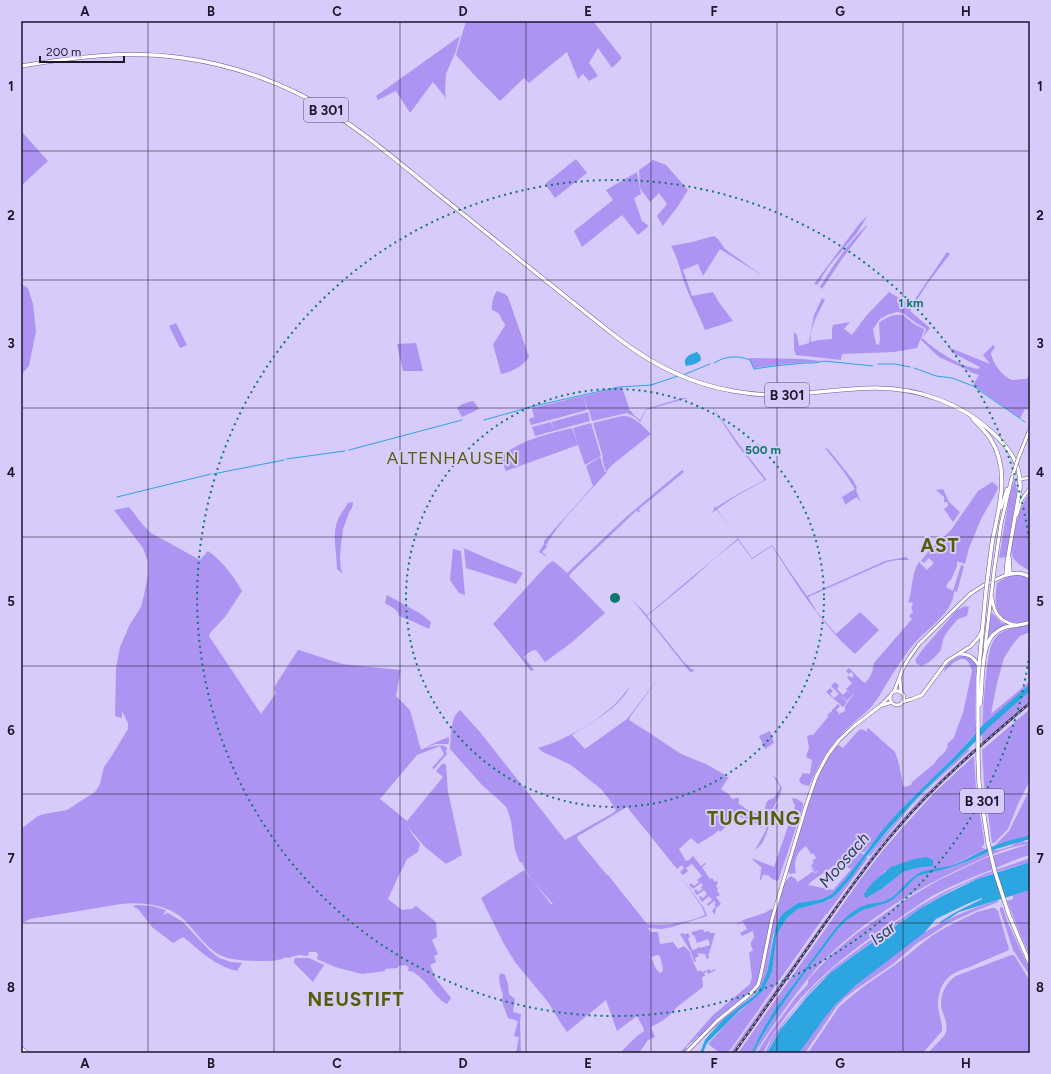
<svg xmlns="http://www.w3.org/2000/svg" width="1051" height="1074" font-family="Figtree,sans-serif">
<rect width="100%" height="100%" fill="#d6cbfa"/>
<path fill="#ae94f2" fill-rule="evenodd" d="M466 21H593L622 58 612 68 598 48 589 63 598 76 589 81 583 74 578 79 567 52 529 83 524 78 500 101 478 79 456 55Z
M460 36 456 51 446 74 445 91 446 98 433 82 410 113 396 91 378 100 376 96Z
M21 131 48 161 21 186Z
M576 159 587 173 555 198 545 184Z
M653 160 666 165 688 190 678 206 663 226 657 216 667 204 659 193 650 202 640 188 639 170Z
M637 172 641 194 634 198 642 221 649 226 638 235 622 215 582 247 574 231 613 200 606 190Z
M868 215 857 233 829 266 817 285 814 284 859 224Z
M867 225V226L842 259 822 289 820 287C834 264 848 243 867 225Z
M714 236 718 239 725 249 763 276 720 249 703 276 698 264 683 270 692 296 713 292 718 301 733 321 705 330C699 315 692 302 686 287 680 272 679 260 671 246L692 242Z
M947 252 950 254 927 284 910 311 930 328 922 338C937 351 958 366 978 369L980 367 953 353 948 347 990 364 983 355 993 345 995 347 991 353C992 362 1003 378 1013 380 1017 380 1022 379 1026 379L1030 375V410L1025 409 1020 418 973 385 979 375 970 372V371L939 357 921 340 926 330 925 328 916 323 903 313 897 312 887 315 880 319 873 329 876 344 879 345 880 339 879 323C886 317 894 314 903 315L914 324 924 329C924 333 919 342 917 348L894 352 842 354 841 360 796 355 794 350V332L797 335 799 346 809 343 814 315 822 298 825 300C819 311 809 329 811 342L819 340 832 339V329L833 325 850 322 844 329 852 335 866 316 889 292 911 305Z
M21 284 28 288 33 304 36 331 29 366 21 375Z
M497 291 505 294 508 297 529 357C523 366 512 372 501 374L493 344C498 338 500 332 505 326L504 322 502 321C501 315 498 312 492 310 491 306 494 294 497 291Z
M176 323 187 345 180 348 169 326Z
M416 343 423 371H403L397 344Z
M749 358 802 359 822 361C813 363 805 362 797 363 783 364 769 366 755 368H754Z
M622 387 630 411H631L633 414 640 420 646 409 682 398H688L646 410 640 422 635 417 627 413 592 421 589 410H588L583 396Z
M583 396 587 410 531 425 529 419 534 417 532 408Z
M473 401 475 403 479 409 462 417 457 408C461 404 467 402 473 401Z
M709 402 741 447 766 479V480L738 495 717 509 752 558 772 545 788 569 807 596 885 561 906 557 909 560H897L887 562 808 597 817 612 836 634 860 612 879 630 855 654C821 624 796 584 772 546L752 559 738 540 715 558 692 579 647 616 684 662 690 668 695 671 690 672 631 598 630 597 647 615 735 541 738 538 717 510 711 513 714 510V506L715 508 738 494 763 481 764 479 736 443Z
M588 412 590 421 535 436 532 427 551 422 553 428 552 422 569 417 571 425 569 417Z
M622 416C634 415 643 426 651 434L612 465 606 472 602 458 603 457 593 423Z
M591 423 601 456 585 465 578 445 506 471 500 457C520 440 548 434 572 428L578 445 573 428Z
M825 448 828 449 853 480 857 488 856 490 861 503 857 497 846 504V506L842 497 855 489 844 472Z
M600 457 605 472H607C586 496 562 518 546 545L547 547 542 552 546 555V556L539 552 544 544V541L593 486 586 466Z
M682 470 684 472 639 509 640 512 636 511 571 573 569 576 605 613 571 643 545 662 536 650C531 650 527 654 524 657L534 670 531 671 500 632 493 624 547 565 552 561 556 563 567 573 626 517Z
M1015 478 1017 492 1006 557 999 558 1009 498Z
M992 482 995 484 998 487 997 491 981 519 969 548 965 564 957 561V566L951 580 949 581 946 587 953 591 961 565 964 566 957 592 954 591C954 613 925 630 913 645 903 657 895 670 887 683 882 691 878 699 872 706 863 716 850 724 841 735 827 749 817 768 809 786 805 785 800 784 799 780L803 773 810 774 812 760 806 757 809 747 807 737 809 735H813L828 717 830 719 827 715 832 711V710L838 704 840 706 836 710 839 713 837 715 845 711V706L855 692 852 695 846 689 852 683 847 678 849 676 852 678 854 675 851 672 849 674 846 671 849 668 862 681 865 683C871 677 873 671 874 663L912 619 909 616 913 612 911 607 913 605 912 604 913 603 911 602 908 603C913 590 911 573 919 562L927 570 933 564V562L929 558 924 563 921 561 928 552 951 530 978 491Z
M943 489 949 502 960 512 953 522 944 509 948 506V504L947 502H944V497L936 490Z
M1030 492V571C1024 568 1014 562 1012 555 1010 550 1012 544 1013 539 1016 522 1020 506 1030 492Z
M353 502C353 508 350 510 348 515 346 520 345 525 343 529 342 541 337 563 343 574L337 569C337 553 332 537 337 522 339 515 345 509 348 503Z
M129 507 143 525 151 533 200 560 208 551C222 561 234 576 242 591L225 617 210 633 209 636 261 714 276 693 274 689 275 686 298 650H299L342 664 401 670 396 696 410 710 421 750 436 742 449 737V743L448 744H436L425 748C432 748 441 742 447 748L446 752 447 754 434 769 432 768 444 754 440 746 417 755 380 799 407 821 443 777 436 771 443 763 445 764 446 765 448 792 462 855 446 864 425 847 407 826 415 838 420 844 418 852 407 859 398 877 388 899 402 910 412 909 416 906 436 922 437 937 432 940 438 954 434 956 436 962 430 965 436 979 451 998 447 1004C444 1002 441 1001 439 998 430 990 419 970 407 971L409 968 406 965 398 966V968L385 969V971L362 974 335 967 317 959 318 954 316 952H309L308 956 299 955 287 958 286 957C277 962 265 961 256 961 223 960 216 957 195 932 189 925 183 917 175 913 161 904 138 902 121 904L30 919 21 924V829L38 816 44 814 67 810 95 792 100 784 104 767 111 757 128 729V723L122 711V718L115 716 116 669 120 647 130 624 141 607 144 595 148 574V562L143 548 114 510Z
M453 549 461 551 465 595 459 593 450 580Z
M464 549H466L484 557 523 573 516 584 466 568Z
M1012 575C1019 575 1024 575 1030 579V620C1024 623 1018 624 1012 622 992 616 995 599 997 583L1005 578Z
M387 595 421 614 431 622 429 629 414 622 399 616C398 609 391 607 385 603Z
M965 606 969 607 967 616 958 619 951 627 945 635 943 640 941 650 937 655 929 662 922 666 917 664 915 660 923 649 957 610Z
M991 612 1002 623 1007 624C999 628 993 631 988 638Z
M1030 624V632L1020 636 1013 644 1004 658 997 683 991 714 1030 681V702L982 743C982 718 984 692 987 666 989 656 989 645 996 637 1002 629 1021 626 1030 624Z
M960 656C967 655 974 658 976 665L975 713 976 732 975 734 954 757 902 808 865 852 849 851 861 853 864 855 847 877 832 894 822 899 798 903 783 913 780 917 773 936 767 973 761 986 756 993 704 1037 719 1022 751 996 759 986 763 976 770 936 776 911C782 901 780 883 791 876L796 879V880L798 882 812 872 816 873 818 871 814 872 809 865 815 871 811 865 814 863 812 861 816 858 813 853 811 854 806 846C797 851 793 863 796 873L790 874 788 871C795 849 820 752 839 745L843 748 859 730 862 729 867 732V730L868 728 895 752 899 764 903 785 905 787 911 785 912 782 934 764 938 758 945 752 948 746 947 744 954 738 956 731 963 713 972 671C967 649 953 662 944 672V670L950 662ZM842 862 850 869 852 868 833 890 808 885 812 881 838 863Z
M658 679 630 717 629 720 651 734 681 754 706 764 725 775 726 777H729L721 789 730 795 731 798 733 799 736 798H739V801L738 803 749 811 761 815C769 806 762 801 774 798L780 788 779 785 773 776 776 778 782 788C779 802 768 814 762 828 757 825 753 821 748 818L746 820 737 815V817L720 832 719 830 713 835 698 844 691 838 679 849 686 861 689 860 693 856 701 866 705 863 706 864 702 867 710 879 712 878 715 882 717 881 718 882 716 886 718 889 717 891 720 895 716 897 721 904 716 908 715 915 712 911 716 906 714 904 716 903 714 901 708 906 707 904 712 900 709 896 702 902 699 897 700 896 703 898 707 894 704 890 697 895 694 891 696 889 698 892 702 889 701 887 703 885 701 883 693 889 689 885 691 883 694 886 699 882 697 880 702 876 692 864 686 868 688 871 683 875 680 872 684 868 682 865 677 869 627 807 578 836 577 838 578 840 607 875H608L647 924C667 926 687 923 705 915L702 907 678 873 704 908 707 916 672 927 662 929 648 928 651 932H658L660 944 673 942 678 949 684 946 690 952 693 962 698 972 700 970 702 972 707 970H708L709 969 711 971 715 969 716 970 708 974 707 971 704 974 705 976 702 977 703 987 677 1007 670 1015 662 1021 651 1027 655 1037 648 1040 639 1053 633 1052 632 1053H620L637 1036 644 1031 643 1027 637 1016 617 1031 606 1000 567 1032 562 1025 548 1002 515 962 504 944 481 898 524 870 551 904H553C544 893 525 875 522 862L520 863 515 850 511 821 507 808 499 800 482 785 450 749C451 737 450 717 460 710L480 732 565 840 613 813 616 810 609 799 601 789 571 765 543 752 538 748C563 741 597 722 616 703 621 698 626 691 630 686 620 708 592 722 572 735L585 749 627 719 657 680ZM657 955 660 956 663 969 662 972 660 973 656 969 652 959V957Z
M835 682 839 686 837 689 843 695 847 691 852 695 847 701 840 695 847 702 843 707 826 692 830 688 833 691 830 694 834 698 839 694 831 686Z
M1030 709V777L1028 784 1018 804 1008 829 994 843H992L984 783 982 750Z
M770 731 774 743 765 749 759 736Z
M968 749 970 750 934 783 910 807 870 856 868 855C899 816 933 782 968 749Z
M973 749V751L930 791 882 844 835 909 732 1053H730L849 887 881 843 922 797Z
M974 756 976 789 984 839V845L981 847 985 849 953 865 919 873 914 876 900 890 888 900 880 903 864 906 857 909 840 923 775 1009 762 1031 751 1053H738L860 880 884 849 905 825 935 792ZM933 866 917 868 903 872 883 888 880 877 885 871Z
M1030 789V835L994 846 1009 831Z
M793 798 797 799 803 803V807L778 881 772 879 768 875 766 876 765 874 762 876V879L760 880 761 869 762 868 751 858 774 867 795 806 792 799Z
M777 804H778V805C775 811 772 817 770 823 766 833 766 842 755 850L765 832 769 819Z
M1023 841 1024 842 1030 841V855C1018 858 1007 863 996 868 974 876 953 885 932 896 918 905 905 914 892 923 841 957 791 997 763 1053H757L769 1034 796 997 808 984V980L811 976 833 953 857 933 900 903 937 881 983 859 1029 844C1008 846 984 858 964 867 913 890 853 927 815 970 793 996 774 1024 755 1053H753C777 1008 808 969 838 929L847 920 863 910 887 903 905 889 912 881 918 876 949 868 973 859 993 850H998L1009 847 1013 845 1014 844Z
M866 857 868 858 827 914H826L728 1053H720L708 1044 731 1019 763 991 772 972 777 934 787 918 798 909 824 902 829 900 836 895 852 877Z
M1030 858V862C1006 869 981 876 958 887 931 900 908 917 883 934 865 947 846 960 829 974 807 993 779 1026 767 1053H765L773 1036 779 1028 811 989 832 969 865 944 918 907 944 892 984 874Z
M1030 890V956L1021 936 1007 901 1013 899V895Z
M998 900V902L975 911 947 924 932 934 916 944 893 964 858 988 845 998 837 1006 805 1053H799C811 1037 822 1019 836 1004 849 990 864 978 879 966 899 951 919 934 941 923 960 913 979 906 998 900Z
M136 905 152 906 166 910 163 915 168 913 183 922 209 950 219 958 231 962 242 963 237 971C231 969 225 968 219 964 205 957 195 946 183 937L173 943 152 927 139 910 133 906Z
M1000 907 1003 908 1008 923 1029 968 1030 971 1028 973 1013 950 1000 910Z
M992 908H995L998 911 1009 949 1007 951C995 956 982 961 970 967 963 969 955 972 950 976 942 982 939 992 938 1001 937 1012 943 1022 942 1031L923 1053H808L839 1007 848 999 863 987 899 962 920 945 933 935 948 926 977 912Z
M771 909H774L763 962 758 981 755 986 748 994 720 1016 700 1037 698 1036 693 1042H692L686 1047 687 1048 684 1053H680L712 1016 750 984 752 977 749 953 753 950C750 945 750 942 754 938L753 931 742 936 740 933 747 929 743 922 736 925C746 916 761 917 771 909Z
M703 929 704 932 709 931 710 933H715C713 940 711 947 709 954H708L709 958 707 959 705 954 697 953 699 956 695 958 696 961 694 962 691 952 680 934 684 933V935L688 933 690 937 688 938 692 950 697 949V948L699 947 700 948 710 945 708 939 697 943 694 935H692V932Z
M1011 955H1014L1030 981V1053H928L945 1035C950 1021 941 1015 941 1003 941 993 947 981 956 976Z
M295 958H309L324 965 313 982 294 963Z
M501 973 505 975 508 984 509 994 515 999 513 1012 521 1014 520 1023 521 1053H516L519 1037 514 1036 518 1021 508 1018 502 1002 503 995 500 986 499 976Z"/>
<path fill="#2da5e1" d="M697 352 700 355 701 360C697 364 691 365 686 366 682 358 690 354 697 352Z
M1030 684V691L988 728 975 742 923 792 888 830 866 857 852 877 836 895 832 898 824 902 798 909 787 918 777 934 772 972 763 991 753 1000 740 1010 708 1042 706 1045 703 1053H700L705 1040 710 1034 724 1019 756 994 761 986 767 973 775 930 780 917 783 913 798 903 822 899 832 894 847 877 884 828 902 808 954 757 970 740 982 726Z
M1030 835V839L993 850 973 859 949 868 918 876 912 881 905 889 892 900 887 903 863 910 847 920 838 929C808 969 777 1008 753 1053H751L762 1031 775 1009 835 929C843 919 855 908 866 905 873 903 881 903 887 900 899 894 906 881 917 874 926 869 942 868 953 865 964 861 975 854 986 849 1000 843 1015 839 1030 835Z
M926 857 933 860V866L917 868 903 872 883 888 866 898 865 897 864 894 871 884 891 867 914 859Z
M1030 862V890L959 912C952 916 948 920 941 923L940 922 954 913 982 899V898L967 904 936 919 924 933 856 985 836 1004 826 1016 799 1053H767L780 1030 806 998 829 974 853 956 921 908 942 896 977 879Z"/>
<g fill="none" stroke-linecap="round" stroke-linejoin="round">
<path stroke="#2da5e1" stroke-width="1" d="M714 363C725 356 738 355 750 360L754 369 774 366 805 363H814L824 361 873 366
M878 364H895L910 367
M914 368 936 376 952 378 973 386 1021 419
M683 375 710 364
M484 420 534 406 619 387 651 385 678 376
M1022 420 1025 422
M349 450 462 420
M286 459 345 451
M213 474 284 460
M117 497 211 474"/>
<defs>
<path id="tertiary" d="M1020 479 1030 478
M1017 515 1022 499 1030 488"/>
<path id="secondary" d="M1019 456 1030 429
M1001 508 1007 489
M994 571 1001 524 1012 477
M992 598C994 613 999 621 1015 625
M985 648 992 589
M960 654C970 654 974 658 979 666
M900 680 901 692
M890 698a7 7 0 1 1 14 0a7 7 0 1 1-14 0Z
M894 692 903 668 909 658 919 644 970 594 984 585 1006 575
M902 702 912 699 922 695 947 661 971 646 978 638 982 631
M880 706 892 702
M21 1048 27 1053
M686 1053 717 1021 749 995 758 985 761 974 772 919 806 806 816 777 827 756 839 740 854 726 880 706 890 696"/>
<path id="primary" d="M21 66C75 57 127 50 183 58 234 65 287 84 331 112 369 136 403 166 438 194 498 242 558 291 619 339 653 365 691 384 733 391 755 395 777 396 799 394 824 392 850 388 875 388 918 388 962 403 993 433 1010 449 1021 464 1020 488L1007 563 1006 575C1015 573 1022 572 1030 577
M973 419C979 425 985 431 990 438 1009 467 1001 501 994 533 991 547 990 561 988 575
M1009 557 1010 574
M980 705C981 696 982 687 982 677 984 660 983 636 1003 628 1012 625 1021 626 1030 622
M978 725V677L986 591
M978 758 979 783 988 843 995 872 1009 915 1030 964"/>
</defs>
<use href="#tertiary" stroke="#695b8f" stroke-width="3.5"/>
<use href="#secondary" stroke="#695b8f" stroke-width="4"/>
<use href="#primary" stroke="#695b8f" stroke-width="4.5"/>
<use href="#tertiary" stroke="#fff" stroke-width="2.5"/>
<use href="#secondary" stroke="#fff" stroke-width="3"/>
<use href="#primary" stroke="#fff" stroke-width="3.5"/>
<defs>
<path id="rail" d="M734 1053C762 1013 791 972 819 932 844 897 868 862 896 830 936 783 983 743 1030 703"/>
</defs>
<use href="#rail" stroke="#3e3750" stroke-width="2.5"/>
<use href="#rail" stroke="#d6cbfa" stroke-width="1" stroke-dasharray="3" stroke-linecap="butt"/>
<defs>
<path id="secondary-bridge" d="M1013 474 1019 456
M992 589 994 571"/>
<path id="primary-bridge" d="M986 591 988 575
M978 758V725"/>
</defs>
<use href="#secondary-bridge" stroke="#695b8f" stroke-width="4" stroke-linecap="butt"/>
<use href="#primary-bridge" stroke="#695b8f" stroke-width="4.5" stroke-linecap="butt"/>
<use href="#secondary-bridge" stroke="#fff" stroke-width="3"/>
<use href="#primary-bridge" stroke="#fff" stroke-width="3.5"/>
</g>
<path fill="none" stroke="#1d172c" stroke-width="1" stroke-opacity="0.55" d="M148 21V1053M274 21V1053M400 21V1053M526 21V1053M651 21V1053M777 21V1053M903 21V1053M21 151H1030M21 280H1030M21 408H1030M21 537H1030M21 666H1030M21 794H1030M21 923H1030"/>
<g fill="none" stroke="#0f766e" stroke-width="2" stroke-dasharray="2 4">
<circle cx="615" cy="598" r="209"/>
<path d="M1030 649A418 418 0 1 1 1030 547"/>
</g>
<g text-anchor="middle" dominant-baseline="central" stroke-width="4" stroke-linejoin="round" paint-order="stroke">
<g fill="#d6cbfa" stroke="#544d6a" stroke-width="1">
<rect x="304" y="98" width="44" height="24" rx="3"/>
<rect x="765" y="383" width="44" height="24" rx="3"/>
<rect x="960" y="789" width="44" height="24" rx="3"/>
</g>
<g font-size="14" font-weight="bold" fill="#1d172c">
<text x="326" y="110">B 301</text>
<text x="787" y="395">B 301</text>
<text x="982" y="801">B 301</text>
</g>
<g font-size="16" font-style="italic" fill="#27404e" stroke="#d6cbfa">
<text transform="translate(844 860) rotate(-49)">Moosach</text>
<text transform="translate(883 933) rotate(-38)">Isar</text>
</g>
<g font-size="17" letter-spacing="1" fill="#545d08" stroke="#d6cbfa">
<text x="453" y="458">ALTENHAUSEN</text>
</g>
<g font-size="19" font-weight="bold" letter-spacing="1" fill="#545d08" stroke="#d6cbfa">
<text x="940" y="545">AST</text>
<text x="754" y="818">TUCHING</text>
<text x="356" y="999">NEUSTIFT</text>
</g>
</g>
<circle cx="615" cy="598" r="6" fill="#0f766e" stroke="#d6cbfa" stroke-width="2"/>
<g font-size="12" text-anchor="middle" font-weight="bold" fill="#0f766e" stroke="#d6cbfa" stroke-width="4" stroke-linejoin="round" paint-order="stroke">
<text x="911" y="307">1 km</text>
<text x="763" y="454">500 m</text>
</g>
<rect width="1051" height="1074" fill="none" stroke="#d6cbfa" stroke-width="44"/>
<path d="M40 56v6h84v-6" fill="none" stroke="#1d172c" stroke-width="2"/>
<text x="46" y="56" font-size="12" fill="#1d172c" stroke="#d6cbfa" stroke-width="3" paint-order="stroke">200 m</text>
<rect x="22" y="22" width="1007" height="1030" fill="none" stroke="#1d172c" stroke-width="1.5"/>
<g font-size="13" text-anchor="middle" font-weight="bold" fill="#1d172c">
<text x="85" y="16">A</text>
<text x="211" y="16">B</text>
<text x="337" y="16">C</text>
<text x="463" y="16">D</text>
<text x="588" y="16">E</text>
<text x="714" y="16">F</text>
<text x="840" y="16">G</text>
<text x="966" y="16">H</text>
<text x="11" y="91">1</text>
<text x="1040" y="91">1</text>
<text x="11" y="220">2</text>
<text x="1040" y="220">2</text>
<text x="11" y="348">3</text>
<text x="1040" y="348">3</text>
<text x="11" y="477">4</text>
<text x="1040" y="477">4</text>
<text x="11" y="606">5</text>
<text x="1040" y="606">5</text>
<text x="11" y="735">6</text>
<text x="1040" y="735">6</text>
<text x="11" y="863">7</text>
<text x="1040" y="863">7</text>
<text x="11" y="992">8</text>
<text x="1040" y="992">8</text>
<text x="85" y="1068">A</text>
<text x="211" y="1068">B</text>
<text x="337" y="1068">C</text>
<text x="463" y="1068">D</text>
<text x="588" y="1068">E</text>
<text x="714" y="1068">F</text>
<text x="840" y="1068">G</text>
<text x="966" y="1068">H</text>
</g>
</svg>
